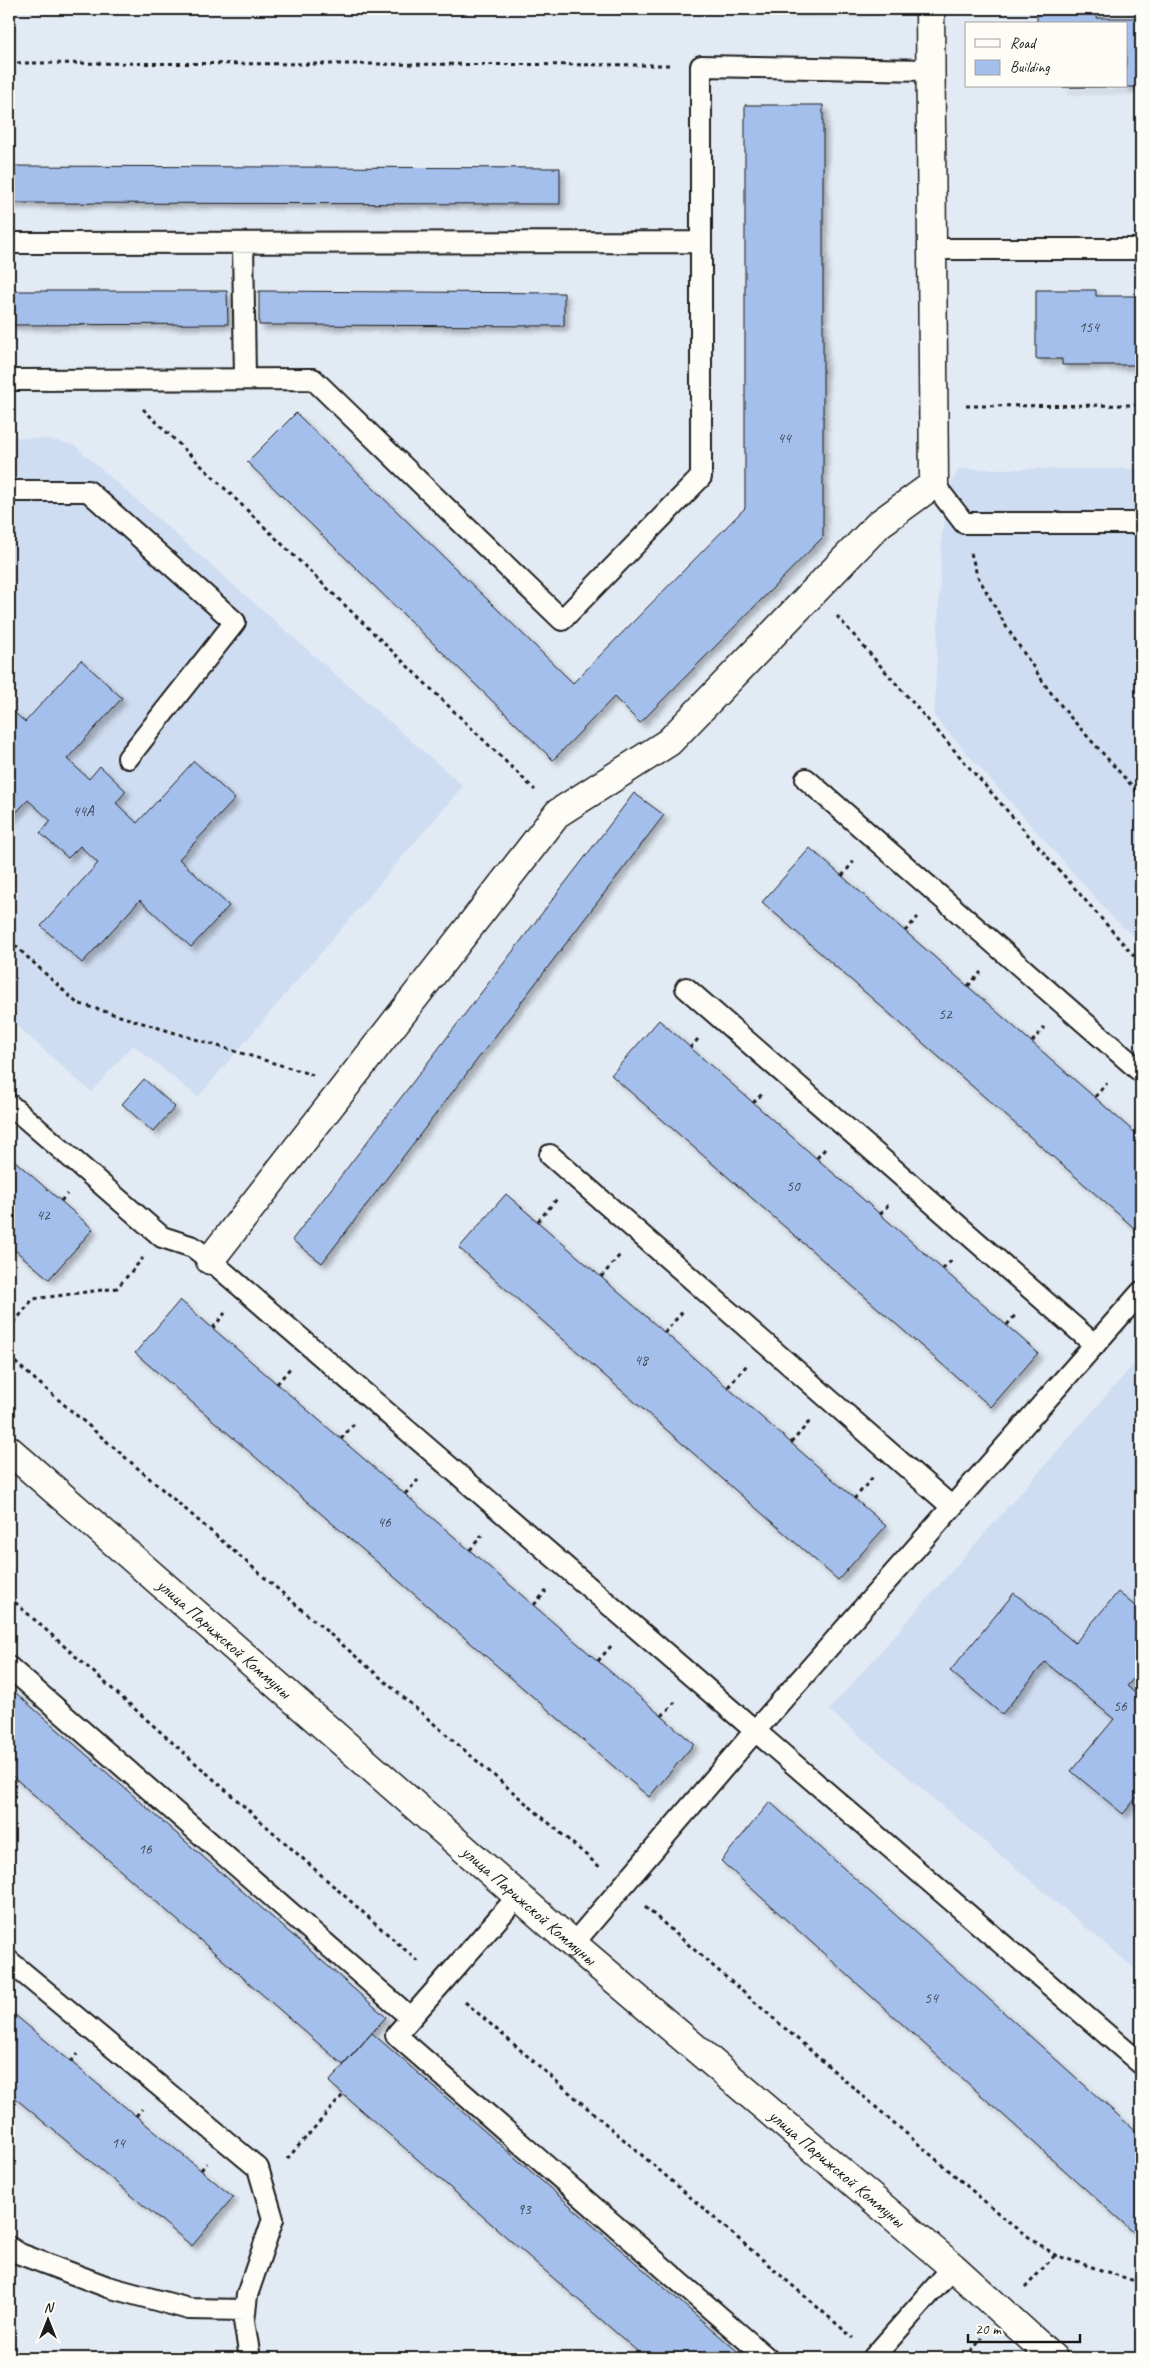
<svg xmlns="http://www.w3.org/2000/svg" width="1150" height="2367" font-family="Caveat,sans-serif">
<defs>
<filter id="shadow"><feDropShadow dx="4.5" dy="4.5" stdDeviation="2.5" flood-color="#0004"/></filter>
</defs>
<rect width="100%" height="100%" fill="#e2eaf4"/>
<filter id="ink" filterUnits="userSpaceOnUse"><feTurbulence type="fractalNoise" baseFrequency=".02" numOctaves="2"/><feDisplacementMap in="SourceGraphic" scale="10" xChannelSelector="R" yChannelSelector="G"/><feConvolveMatrix kernelMatrix="1 2 1 2 8 2 1 2 1" color-interpolation-filters="sRGB"/></filter>
<g filter="url(#ink)">
<path fill="#cfddf2" d="M9 437 49 439 75 446 463 786 198 1097 133 1045 91 1092 9 1019Z
M959 469H1141V942L1116 921 934 716 942 534 952 481Z
M1141 1356V1974L829 1710Z"/>
<path fill="#a4bfec" stroke="#1c1c1c" filter="url(#shadow)" d="M764 9H873L764 10Z
M1097 12V18H1141V87H1063L1126 86V24H1037V13Z
M745 105H823V537L640 723 614 697 553 760 247 462 296 413 573 683 745 508Z
M9 166 560 168V204L9 203Z
M1036 290H1096V296H1141V365H1062V359H1036Z
M9 291H227L228 324 9 325Z
M259 291 564 293V326L259 325Z
M81 660 122 698 67 759 89 779 100 766 126 791 116 803 137 823 194 761 235 799 179 859 229 906 191 947 140 900 82 963 41 926 98 863 80 846 68 858 40 833 51 821 28 800 9 820V708L25 722Z
M634 793 664 815 322 1263 292 1240Z
M810 848 1141 1138V1234L762 902Z
M659 1020 1038 1353 991 1407 611 1075Z
M144 1079 175 1107 153 1132 122 1104Z
M9 1156 93 1229 49 1279 9 1245Z
M506 1194 886 1526 838 1580 459 1248Z
M180 1300 694 1744 649 1797 135 1353Z
M1118 1592 1141 1611V1670L1127 1686 1141 1698V1792L1123 1814 1071 1771 1114 1719 1045 1662 1002 1714 950 1671 1014 1593 1075 1643Z
M9 1687 386 2017 343 2065 9 1773Z
M770 1802 1141 2136V2239L721 1861Z
M9 2010 233 2197 192 2246 9 2093Z
M372 2033 675 2297 745 2358H645L329 2082Z"/>
<g fill="none" stroke-linecap="round" stroke-linejoin="round">
<defs>
<path id="lane" d="M9 243 701 242
M243 243 245 379
M932 249H1141
M9 380 313 379 562 620 701 477V66L930 70
M934 484 964 523H1141
M9 491H88L235 622 128 758
M806 779 1141 1072
M686 988 1095 1345
M9 1104 162 1237 193 1247 210 1260 1141 2064
M550 1155 952 1507
M9 1667 411 2018 396 2035 767 2358
M573 1944 755 1731 1141 1292
M9 1961 258 2168 273 2219 247 2295 244 2321 250 2358
M411 2018 518 1896
M9 2247 20 2254 108 2287 189 2309 245 2310
M873 2358 953 2267"/>
<path id="street" d="M210 1260 558 813 669 742 879 524 934 484 930 9"/>
<g id="secondary">
<path id="s1" d="M9 1450 573 1944 953 2267 1053 2358"/>
</g>
</defs>
<use href="#lane" stroke="#1c1c1c" stroke-width="24"/>
<use href="#street" stroke="#1c1c1c" stroke-width="31"/>
<use href="#secondary" stroke="#1c1c1c" stroke-width="31"/>
<path stroke="#1c1c1c" stroke-width="3" stroke-dasharray="4 4" stroke-linecap="butt" d="M9 63 671 65
M966 406 1141 405
M143 409 535 790
M971 553 977 575 1007 628 1048 689 1071 718 1141 796
M837 616 1141 964
M842 876 854 861
M905 931 918 917
M9 940 77 1003 313 1075
M968 986 981 972
M1032 1042 1044 1027
M690 1048 698 1039
M1095 1097 1107 1083
M753 1103 763 1093
M817 1158 825 1149
M61 1201 67 1194
M880 1214 890 1203
M538 1221 557 1199
M943 1269 953 1259
M601 1277 620 1255
M1007 1325 1016 1314
M213 1328 225 1313
M9 1329 33 1299 117 1288 143 1258
M664 1333 684 1310
M9 1357 601 1868
M277 1384 291 1367
M728 1387 747 1365
M341 1439 354 1424
M791 1443 810 1421
M405 1494 418 1480
M854 1499 873 1477
M470 1550 482 1535
M9 1597 420 1963
M534 1605 546 1591
M598 1661 611 1646
M662 1716 675 1702
M645 1907 1013 2226 1055 2255 1141 2283
M465 2002 853 2338
M71 2062 77 2054
M136 2116 142 2109
M287 2159 343 2095
M201 2170 207 2163
M1025 2288 1055 2255
M966 2358 982 2338"/>
<use href="#lane" stroke="#fdfcf7" stroke-width="20"/>
<use href="#street" stroke="#fdfcf7" stroke-width="28"/>
<use href="#secondary" stroke="#fdfcf7" stroke-width="28"/>
</g>
</g>
<g text-anchor="middle" dominant-baseline="central" stroke-width="4" stroke-linejoin="round" paint-order="stroke">
<g font-size="15" fill="#3e4550">
<text x="1089" y="327">154</text>
<text x="784" y="438">44</text>
<text x="83" y="811">44А</text>
<text x="945" y="1014">52</text>
<text x="793" y="1186">50</text>
<text x="43" y="1215">42</text>
<text x="641" y="1360">48</text>
<text x="384" y="1522">46</text>
<text x="1120" y="1706">56</text>
<text x="145" y="1849">16</text>
<text x="931" y="1998">54</text>
<text x="118" y="2143">14</text>
<text x="524" y="2209">93</text>
</g>
<g font-size="18" fill="#1c1c1c" stroke="#fdfcf7">
<text stroke="none"><textPath href="#s1" startOffset="286">улица Парижской Коммуны</textPath></text>
<text stroke="none"><textPath href="#s1" startOffset="691">улица Парижской Коммуны</textPath></text>
<text stroke="none"><textPath href="#s1" startOffset="1096">улица Парижской Коммуны</textPath></text>
</g>
</g>
<rect width="1150" height="2367" fill="none" stroke="#fdfcf7" stroke-width="30"/>
<rect x="15" y="15" width="1120" height="2337" fill="none" stroke="#1c1c1c" stroke-width="2" filter="url(#ink)"/>
<rect x="965" y="22" width="162" height="65" fill="#fdfcf7" stroke="#a3a29f"/>
<rect x="975" y="39" width="25" height="8" fill="#fdfcf7" stroke="#a3a29f"/>
<text x="1010" y="48" font-size="15" fill="#1c1c1c">Road</text>
<rect x="975" y="60" width="25" height="15" fill="#a4bfec" stroke="#a3a29f"/>
<text x="1010" y="72" font-size="15" fill="#1c1c1c">Building</text>
<g transform="translate(48 2320)" stroke="#fdfcf7" stroke-width="4" paint-order="stroke">
<path d="M0-4L9 19L0 12L-9 19Z" fill="#1c1c1c"/>
<text y="-8" font-size="14" font-weight="bold" text-anchor="middle" fill="#1c1c1c">N</text>
</g>
<path d="M968 2334v8h112v-8" fill="none" stroke="#1c1c1c" stroke-width="2.5"/>
<text x="975" y="2334" font-size="15" fill="#1c1c1c" stroke="#fdfcf7" stroke-width="4" paint-order="stroke">20 m</text>
</svg>
